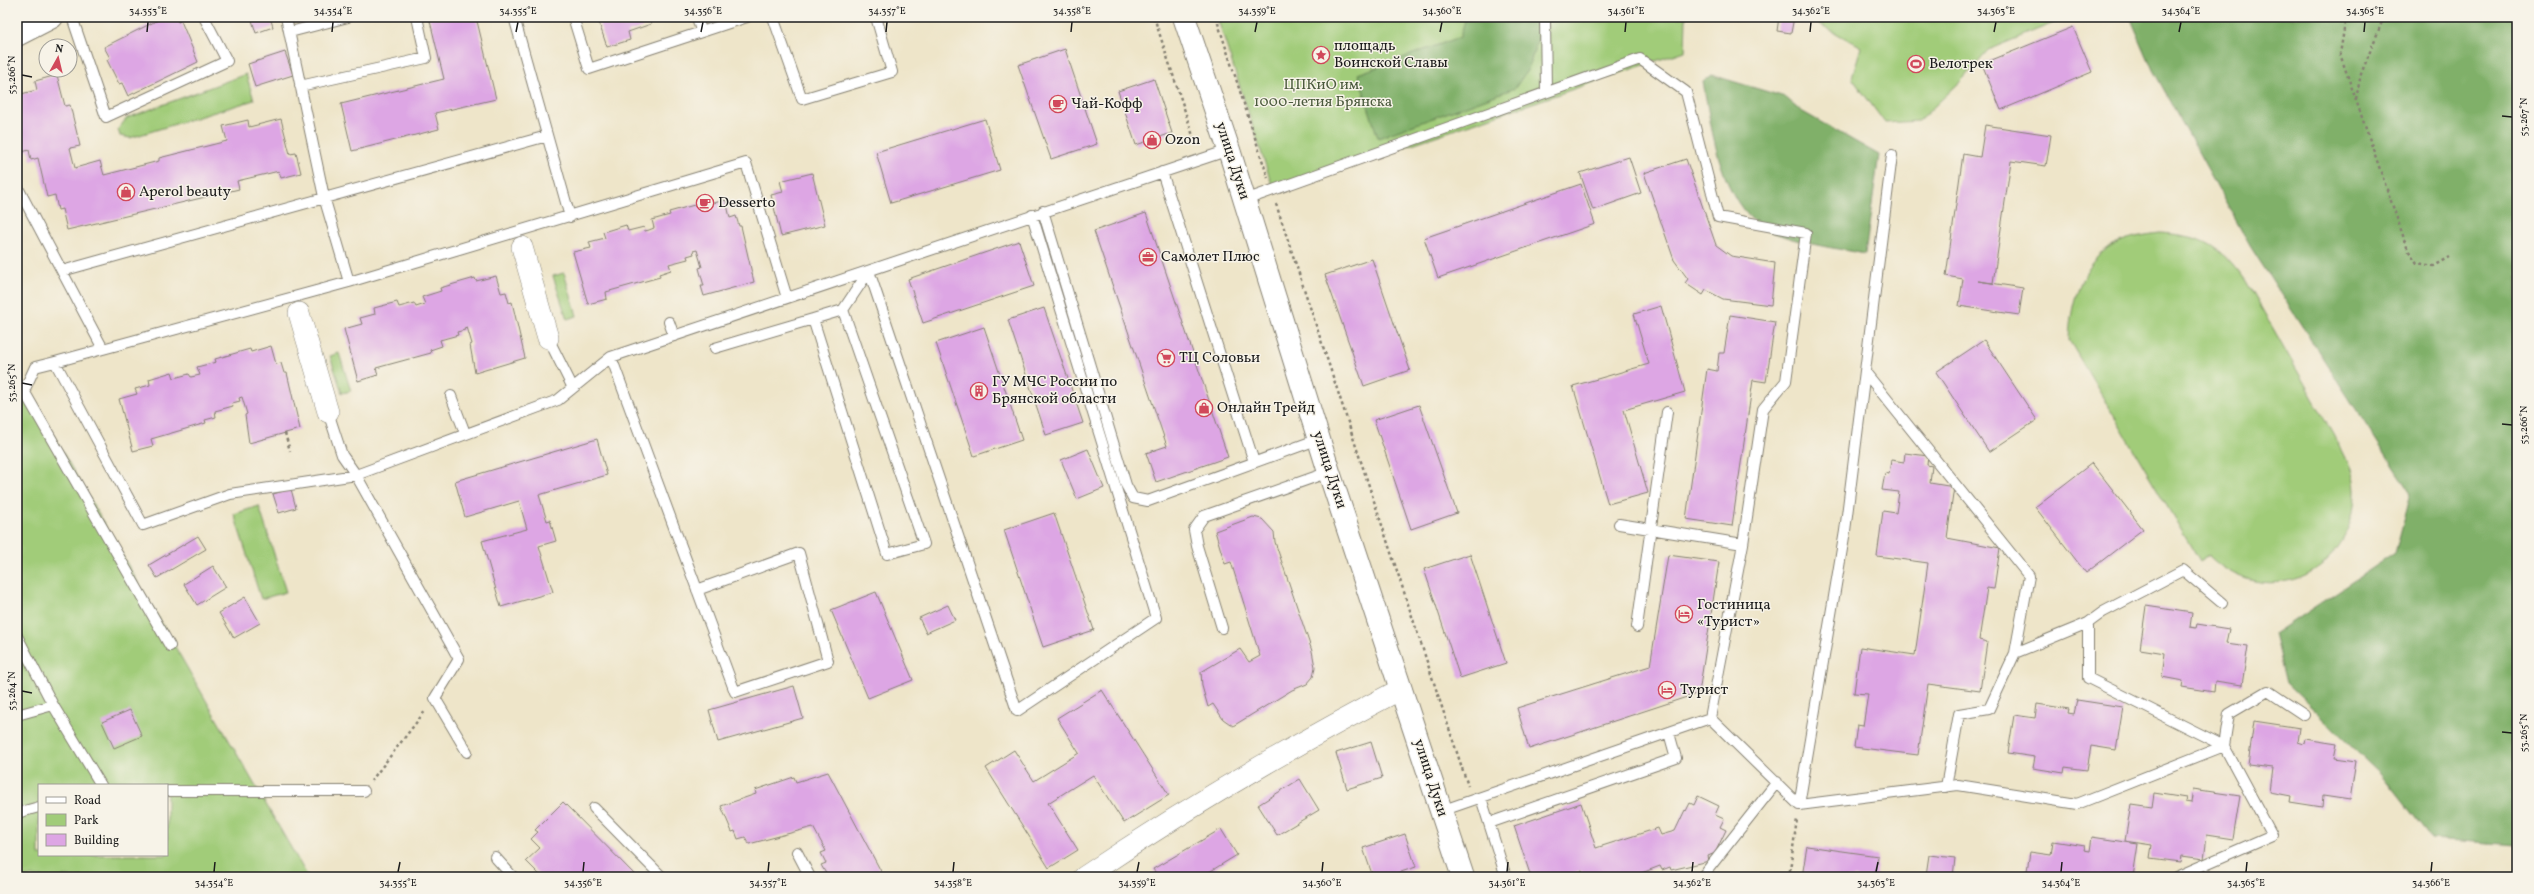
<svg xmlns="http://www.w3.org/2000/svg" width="2534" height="894" font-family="Vollkorn,serif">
<rect width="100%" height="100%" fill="#f7f3e8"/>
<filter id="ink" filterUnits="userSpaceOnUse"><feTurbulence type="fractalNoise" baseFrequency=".025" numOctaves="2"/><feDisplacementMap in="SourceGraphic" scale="8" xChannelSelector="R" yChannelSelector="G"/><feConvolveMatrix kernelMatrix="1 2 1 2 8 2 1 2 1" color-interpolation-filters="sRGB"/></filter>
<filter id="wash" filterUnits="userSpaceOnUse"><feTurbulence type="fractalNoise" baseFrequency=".012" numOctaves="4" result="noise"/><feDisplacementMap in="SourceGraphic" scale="16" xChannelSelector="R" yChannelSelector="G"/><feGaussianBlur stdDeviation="0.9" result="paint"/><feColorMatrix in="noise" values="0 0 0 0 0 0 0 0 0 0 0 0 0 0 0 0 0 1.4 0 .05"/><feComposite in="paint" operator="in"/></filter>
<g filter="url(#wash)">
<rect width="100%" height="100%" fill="#eee5c9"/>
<path fill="#a1cc79" stroke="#5e744a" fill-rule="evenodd" d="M1217 17H1686L1685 51 1274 191Z
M1807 17H2068L1988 50 1962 80 1919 121 1885 123 1852 78 1861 47Z
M246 74 254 100 130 138 120 136 118 129 127 118Z
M2160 233C2205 236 2220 245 2246 281L2339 444C2346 458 2355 474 2355 490 2356 571 2269 614 2209 556L2200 562 2069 340C2070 305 2081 261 2115 244 2129 237 2145 235 2160 233Z
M564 273 577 316 567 319 553 276Z
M339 353 351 391 342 393 330 356Z
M17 373 308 877H17ZM39 785H167V855H39Z
M259 506 286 592 261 599 234 514Z"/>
<path fill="#80b069" stroke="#4e6642" d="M1466 17 1545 18 1528 69 1515 88 1378 138 1358 74 1460 37Z
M2130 17H2517V845L2432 839 2381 774 2286 683 2274 634 2395 553 2411 494 2250 246 2153 70Z
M1712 75 1785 97 1803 112 1879 155 1865 254C1835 248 1778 241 1755 222 1719 192 1711 125 1703 82Z"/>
<g id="blocks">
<path fill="#dda6e4" d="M164 17H176L178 22 181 21 198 62 128 96 122 83 119 84 107 60 110 58 104 47Z
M251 17H270L273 27 256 33Z
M429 17H476L496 99 435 113 439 129 352 151 341 104 444 79Z
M597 17H649L651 24 628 32 630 40 607 47Z
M1779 17H1794L1791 33 1777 31Z
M2073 27 2092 72 2001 110 1982 64Z
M1065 49 1097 144 1051 159 1018 65Z
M285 52 293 75 255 87 248 64Z
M57 75 65 106 70 105 80 146 70 148 75 168 100 161 104 175 159 161V158L227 141 223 126 248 120 249 127 281 119 290 154 296 153 301 173 281 178 279 171 237 181 239 189 67 230 62 209 58 210 55 195 47 197 38 158 31 160 29 150 22 152 17 131V95L37 90 35 81Z
M1154 79 1172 133 1136 145 1118 91Z
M985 119 1000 170 891 203 876 152Z
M1985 125 2051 135 2046 166 2011 161 1993 283 1978 281 2023 288 2019 315 1959 306 1963 279 1946 276 1963 154 1980 157Z
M1629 157 1641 193 1593 210 1580 173Z
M1686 159 1716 245 1731 256 1775 263 1771 305 1723 299 1706 290 1703 295 1685 283 1688 279 1674 260 1644 173Z
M812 173 825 225 781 236 771 195 783 192 780 181Z
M1581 184 1595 224 1438 278 1424 238Z
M726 200 730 218 736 216 739 226H741L754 282 704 296 701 286H704L699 268 702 267 697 250 693 251 694 254 687 256 688 259 669 264 671 270 659 274 660 277 606 292 607 299 588 304 573 252 591 248 589 242 605 238 603 232 626 225 628 231 644 227 645 231 649 230 654 228 652 220 670 215 669 212 705 202V205Z
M1146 213 1228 457 1156 482 1146 453 1167 446 1094 231Z
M1019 241 1034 286 923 323 908 279Z
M1372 259 1410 370 1364 386 1325 275Z
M496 276 501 293 506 292 509 303 512 302 525 358 475 373 470 345 472 344 467 327 464 328 465 330 457 332 458 335 440 340 442 346 430 350 431 353 376 368 378 375 358 381 344 329 362 324 360 318 375 314 374 308 397 302 399 307 414 303 416 307 425 304 422 297 441 291 440 288 475 278 476 281Z
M1661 306 1685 392 1624 410 1648 493 1608 504 1573 386 1649 364 1634 314Z
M1044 308 1083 423 1046 435 1008 320Z
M1730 315 1775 322 1766 382 1753 380 1732 526 1686 519 1707 369 1717 371 1719 353H1724Z
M984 327 1022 440 974 456 936 343Z
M1984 340 2037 420 1989 452 1936 372Z
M271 346 276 364 281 363 284 373H287L300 429 249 443 245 415 247 414 242 397 239 398 240 401 232 403 233 406 215 411 216 417 205 420 206 423 151 439 153 446 133 451 119 399 137 394 135 389 150 385 149 379 172 372 174 378 189 374 191 377 200 375 197 367 216 362 215 359 250 349 251 352Z
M1419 405 1457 513 1411 529 1374 420Z
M597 439 607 475 539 495 547 521 550 520 556 541 539 546 553 592 501 607 482 541 527 529 519 501 465 517 455 481Z
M1088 449 1104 488 1077 499 1061 460Z
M1905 453 1928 456 1927 465 1932 466 1930 483 1954 487 1947 538 2000 548 1994 589 1987 588 1979 640 1987 642 1980 691 1928 684 1918 755 1854 747 1857 725 1863 726 1868 694 1854 693 1860 647 1915 655 1928 563 1877 556 1883 511 1896 513 1899 492 1882 490 1885 473 1889 474 1891 460 1904 462Z
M2092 463 2143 529 2086 573 2035 507Z
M291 489 296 508 279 513 273 494Z
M1054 513 1094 630 1043 647 1004 530Z
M1253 517 1262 519 1274 532 1275 542 1312 651 1315 667 1313 677 1307 684 1292 690 1233 726 1223 719 1213 704 1208 707 1202 686 1201 672 1240 649 1249 662 1260 656 1231 562 1225 564 1215 531Z
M198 536 206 549 157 578 149 565Z
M1470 554 1506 663 1460 678 1424 569Z
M1668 555 1719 562 1699 693 1529 749 1517 708 1650 666Z
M213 566 226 587 197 605 184 584Z
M876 592 913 680 868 698 831 610Z
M245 597 260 623 234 638 219 613Z
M948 605 955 620 926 633 919 618Z
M2146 606 2192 613 2190 627 2196 628 2197 624 2229 629 2226 643 2248 646 2242 685 2215 681 2214 692 2182 687 2183 681 2162 677 2165 653 2140 649Z
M794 686 803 718 718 742 709 710Z
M1102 690 1169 795 1124 823 1093 775 1048 803 1078 850 1049 868 986 768 1014 750 1034 781 1079 753 1057 718Z
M2077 700 2123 707 2116 750 2091 746 2087 770 2065 767 2064 773 2033 768 2035 757 2008 753 2014 715 2035 718 2037 704 2069 709 2068 713 2074 714Z
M130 710 142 736 114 748 102 722Z
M2254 721 2300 728 2298 742 2304 744 2305 739 2337 744 2334 758 2356 761 2350 800 2323 796 2322 807 2290 802 2291 796 2270 792 2273 768 2248 765Z
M1371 742 1382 778 1347 789 1336 753Z
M828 772 884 877H828L821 865 826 863 821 853 826 851 813 827 749 844 745 837 738 839 735 831 732 832 721 806 756 794 755 790 794 777 796 782Z
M1300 779 1319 810 1277 835 1258 805Z
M2193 789 2240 796 2233 839 2207 835 2204 859 2182 856 2181 862 2150 858 2152 845 2125 841 2131 804 2152 807 2154 793 2186 798 2185 802 2191 803Z
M1698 796 1719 806 1715 815 1724 819 1720 827 1726 830 1715 853 1708 856 1709 861 1671 870 1670 867 1662 870 1660 866 1631 877H1584L1582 871 1565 877H1531L1514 826 1581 803 1596 848 1658 828 1661 835 1675 831 1685 810 1686 811 1690 803 1694 805Z
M563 802 637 877H542L526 861 540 848 531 839 538 832 535 830Z
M1221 829 1237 855 1201 877H1158L1153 869Z
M1405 834 1416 867 1386 877H1373L1363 848Z
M2092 837 2138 844 2133 877H2026L2030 852 2051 855 2053 841 2085 846 2084 850 2090 851Z
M1807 846 1878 856 1875 877H1802Z
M1929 855 1955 858 1953 877 1926 875Z"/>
</g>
</g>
<g filter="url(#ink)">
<use href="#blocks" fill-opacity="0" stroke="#858072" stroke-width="1"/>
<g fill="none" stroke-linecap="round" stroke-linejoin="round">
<defs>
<path id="lane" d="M72 17 106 117 227 61 204 17
M286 17 324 197 349 282
M514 17 570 217
M573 17 589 69 747 17
M697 17 701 31
M773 17 802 99 892 72 876 17
M290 32 348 17
M300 86 426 58 417 17
M1546 91 1545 18 1548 17
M1162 172 1254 462
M17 186 102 347
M1245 200 1640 59 1686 92 1718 217 1806 233 1786 381 1763 409 1743 544 1710 718
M1043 211 1126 485 1133 498 1148 501 1319 439
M62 271 547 136
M869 271 1017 711 1156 618 1032 215
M787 298 746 163 349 282 55 362 143 525 230 494 356 475 558 400 611 357 1229 150
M843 310 869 271
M669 322 674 336
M548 338 573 388
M715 348 813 319 887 554 924 544 843 310 813 319
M611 357 735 692 828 661 799 553 697 590
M55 362 35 367 24 391 170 646
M1865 372 2029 576 2015 653 1989 709 1959 714 1946 787
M451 396 465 433
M328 412 342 455 356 475 459 659 435 698 467 752
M1619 524 1743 544
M2088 623 2103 612 2183 570 2222 603
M1637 627 1667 412
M1222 628 1197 546 1194 530 1204 516 1329 472
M17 636 53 705
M2015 653 2088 623V678L2224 746 2272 835 2176 877
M17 715 53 705 101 785
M1710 718 1799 805
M2224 746 2229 714 2268 691 2304 715
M167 791H364
M1481 798 1506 877
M1799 805 1845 531 1892 155
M1799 805 1958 785 2077 804 2224 746
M594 808 662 877
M1441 811 1710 718
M17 813 39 807
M1489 823 1676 758 1669 733
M797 852 810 877
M495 857 513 877
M1702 877 1777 782"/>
<path id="street" d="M522 247 548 338
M299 313 328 412
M1084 877C1185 809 1292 746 1401 689"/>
<path id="secondary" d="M17 35 52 17"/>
<path id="primary" d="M1184 17 1229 150 1329 472 1463 877"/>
</defs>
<use href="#lane" stroke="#858072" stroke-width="12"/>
<use href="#street" stroke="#858072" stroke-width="22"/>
<use href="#secondary" stroke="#858072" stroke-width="24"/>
<use href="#primary" stroke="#858072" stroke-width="24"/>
<path stroke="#858072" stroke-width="2.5" stroke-dasharray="3 3" stroke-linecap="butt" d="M1154 17 1197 148
M1216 17 1268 178
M2346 17 2340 54 2408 250 2417 263 2434 266 2450 257
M2356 99 2361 74 2384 17
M1276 204 1468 786
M285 433 290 451
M371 781 426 710
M1789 877 1797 819"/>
<use href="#lane" stroke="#fff" stroke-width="10"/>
<use href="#street" stroke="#fff" stroke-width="21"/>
<use href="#secondary" stroke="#fff" stroke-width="22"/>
<use href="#primary" stroke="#fff" stroke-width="22"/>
</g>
</g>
<path fill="none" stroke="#1c1c1c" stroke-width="1.5" d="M147 32 148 22M332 32 333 22M516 32 518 22M701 32 703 22M886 32 887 22M1071 32 1072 22M1255 32 1257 22M1440 32 1442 22M1625 32 1626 22M1810 32 1811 22M1994 32 1996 22M2179 32 2181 22M2364 32 2365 22M22 75 32 77M2502 116 2512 117M22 383 32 385M2502 424 2512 425M22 691 32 693M2502 732 2512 733M214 872 215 862M398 872 400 862M583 872 584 862M768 872 769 862M953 872 954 862M1137 872 1139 862M1322 872 1323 862M1507 872 1508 862M1692 872 1693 862M1876 872 1878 862M2061 872 2062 862M2246 872 2247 862M2431 872 2432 862"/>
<defs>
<symbol id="sight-ring" viewBox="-11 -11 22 22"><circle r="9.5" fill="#f7f3e8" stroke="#d1495b" stroke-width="1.5"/><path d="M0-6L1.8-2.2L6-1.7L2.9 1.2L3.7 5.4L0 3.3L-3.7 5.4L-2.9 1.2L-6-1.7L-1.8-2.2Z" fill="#d1495b"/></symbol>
<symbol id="stadium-ring" viewBox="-11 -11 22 22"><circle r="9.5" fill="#f7f3e8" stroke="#d1495b" stroke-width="1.5"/><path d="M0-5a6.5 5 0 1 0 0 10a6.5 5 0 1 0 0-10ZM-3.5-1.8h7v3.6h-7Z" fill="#d1495b"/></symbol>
<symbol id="cafe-ring" viewBox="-11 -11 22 22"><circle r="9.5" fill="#f7f3e8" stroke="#d1495b" stroke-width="1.5"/><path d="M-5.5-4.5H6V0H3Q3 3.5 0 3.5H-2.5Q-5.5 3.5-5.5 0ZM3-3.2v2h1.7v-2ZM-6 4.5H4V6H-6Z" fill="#d1495b"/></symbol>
<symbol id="shop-ring" viewBox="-11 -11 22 22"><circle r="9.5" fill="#f7f3e8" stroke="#d1495b" stroke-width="1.5"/><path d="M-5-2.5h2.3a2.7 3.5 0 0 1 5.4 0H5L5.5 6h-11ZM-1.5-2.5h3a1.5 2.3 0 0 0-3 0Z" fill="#d1495b"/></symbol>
<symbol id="office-ring" viewBox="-11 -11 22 22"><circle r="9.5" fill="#f7f3e8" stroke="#d1495b" stroke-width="1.5"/><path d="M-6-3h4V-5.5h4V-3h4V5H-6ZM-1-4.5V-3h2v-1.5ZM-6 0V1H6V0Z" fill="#d1495b"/></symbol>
<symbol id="supermarket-ring" viewBox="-11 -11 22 22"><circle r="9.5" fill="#f7f3e8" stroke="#d1495b" stroke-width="1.5"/><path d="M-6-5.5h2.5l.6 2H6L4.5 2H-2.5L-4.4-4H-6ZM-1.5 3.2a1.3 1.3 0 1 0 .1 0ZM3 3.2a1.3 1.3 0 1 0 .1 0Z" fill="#d1495b"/></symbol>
<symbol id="building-ring" viewBox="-11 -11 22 22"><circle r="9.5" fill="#f7f3e8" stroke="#d1495b" stroke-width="1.5"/><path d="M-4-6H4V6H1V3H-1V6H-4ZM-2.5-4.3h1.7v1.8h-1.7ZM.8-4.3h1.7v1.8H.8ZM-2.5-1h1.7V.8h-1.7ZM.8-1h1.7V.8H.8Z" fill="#d1495b"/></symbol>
<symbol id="hotel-ring" viewBox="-11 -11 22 22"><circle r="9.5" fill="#f7f3e8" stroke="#d1495b" stroke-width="1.5"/><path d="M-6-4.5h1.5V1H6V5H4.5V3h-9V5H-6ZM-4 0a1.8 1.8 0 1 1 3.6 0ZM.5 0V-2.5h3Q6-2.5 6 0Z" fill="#d1495b"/></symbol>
</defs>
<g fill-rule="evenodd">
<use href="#sight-ring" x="1311" y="45" width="20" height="20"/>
<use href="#stadium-ring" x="1906" y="54" width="20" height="20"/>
<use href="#cafe-ring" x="1048" y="94" width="20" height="20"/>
<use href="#shop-ring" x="1142" y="130" width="20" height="20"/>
<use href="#shop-ring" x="116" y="182" width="20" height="20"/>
<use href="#cafe-ring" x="695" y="193" width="20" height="20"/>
<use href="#office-ring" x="1138" y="247" width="20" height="20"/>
<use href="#supermarket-ring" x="1156" y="348" width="20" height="20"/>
<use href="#building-ring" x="969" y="381" width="20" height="20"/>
<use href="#shop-ring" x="1194" y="398" width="20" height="20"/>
<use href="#hotel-ring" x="1674" y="604" width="20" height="20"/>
<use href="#hotel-ring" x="1657" y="680" width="20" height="20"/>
</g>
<g text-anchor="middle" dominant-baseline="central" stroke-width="3" stroke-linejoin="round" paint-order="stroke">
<g font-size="15" fill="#1c1c1c" stroke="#f7f3e8" text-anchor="start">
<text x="1334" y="46">площадь<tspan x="1334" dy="17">Воинской Славы</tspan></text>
<text x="1929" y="64">Велотрек</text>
<text x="1071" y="104">Чай-Кофф</text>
<text x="1165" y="140">Ozon</text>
<text x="139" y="192">Aperol beauty</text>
<text x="718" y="203">Desserto</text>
<text x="1161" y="257">Самолет Плюс</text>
<text x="1179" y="358">ТЦ Соловьи</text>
<text x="992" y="382">ГУ МЧС России по<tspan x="992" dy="17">Брянской области</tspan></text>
<text x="1217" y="408">Онлайн Трейд</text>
<text x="1697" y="605">Гостиница<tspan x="1697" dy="17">«Турист»</tspan></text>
<text x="1680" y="690">Турист</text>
</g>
<g font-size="15" fill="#4b5a3d" stroke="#f7f3e8">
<text x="1323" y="85">ЦПКиО им.<tspan x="1323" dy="17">1000-летия Брянска</tspan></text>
</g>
<g font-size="15" fill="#1c1c1c" stroke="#f7f3e8">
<text transform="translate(1232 161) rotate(72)">улица Дуки</text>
<text transform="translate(1329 470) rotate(72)">улица Дуки</text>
<text transform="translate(1430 778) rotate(72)">улица Дуки</text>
</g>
</g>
<rect width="2534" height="894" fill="none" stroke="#f7f3e8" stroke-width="44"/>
<rect x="38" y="784" width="130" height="72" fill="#f7f3e8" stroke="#9f9d96"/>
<rect x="46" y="797" width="20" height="6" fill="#ffffff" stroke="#9f9d96"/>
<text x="74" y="804" font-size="12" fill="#1c1c1c">Road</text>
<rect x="46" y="814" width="20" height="12" fill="#a1cc79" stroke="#9f9d96"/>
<text x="74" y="824" font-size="12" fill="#1c1c1c">Park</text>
<rect x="46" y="834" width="20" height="12" fill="#dda6e4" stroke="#9f9d96"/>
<text x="74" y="844" font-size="12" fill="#1c1c1c">Building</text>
<g transform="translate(58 58) rotate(8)"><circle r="19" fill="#f7f3e8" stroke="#9f9d96"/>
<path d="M0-3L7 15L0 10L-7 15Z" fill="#d1495b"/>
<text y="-6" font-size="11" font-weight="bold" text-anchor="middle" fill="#1c1c1c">N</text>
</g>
<rect x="22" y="22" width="2490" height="850" fill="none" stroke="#1c1c1c" stroke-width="1.5"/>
<g font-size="10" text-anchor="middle" fill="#1c1c1c">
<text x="148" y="14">34.353°E</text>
<text x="333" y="14">34.354°E</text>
<text x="518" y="14">34.355°E</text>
<text x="703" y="14">34.356°E</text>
<text x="887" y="14">34.357°E</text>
<text x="1072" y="14">34.358°E</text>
<text x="1257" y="14">34.359°E</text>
<text x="1442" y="14">34.360°E</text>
<text x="1626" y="14">34.361°E</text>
<text x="1811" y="14">34.362°E</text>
<text x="1996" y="14">34.363°E</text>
<text x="2181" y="14">34.364°E</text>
<text x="2365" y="14">34.365°E</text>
<text transform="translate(11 75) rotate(-90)" y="4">53.266°N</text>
<text transform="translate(2523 117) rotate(-90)" y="4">53.267°N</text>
<text transform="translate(11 383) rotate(-90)" y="4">53.265°N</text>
<text transform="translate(2523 425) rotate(-90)" y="4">53.266°N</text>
<text transform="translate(11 691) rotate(-90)" y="4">53.264°N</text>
<text transform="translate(2523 733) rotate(-90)" y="4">53.265°N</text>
<text x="214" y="886">34.354°E</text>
<text x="398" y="886">34.355°E</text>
<text x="583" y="886">34.356°E</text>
<text x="768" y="886">34.357°E</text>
<text x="953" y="886">34.358°E</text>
<text x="1137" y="886">34.359°E</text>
<text x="1322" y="886">34.360°E</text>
<text x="1507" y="886">34.361°E</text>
<text x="1692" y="886">34.362°E</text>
<text x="1876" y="886">34.363°E</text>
<text x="2061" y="886">34.364°E</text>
<text x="2246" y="886">34.365°E</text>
<text x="2431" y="886">34.366°E</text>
</g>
</svg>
